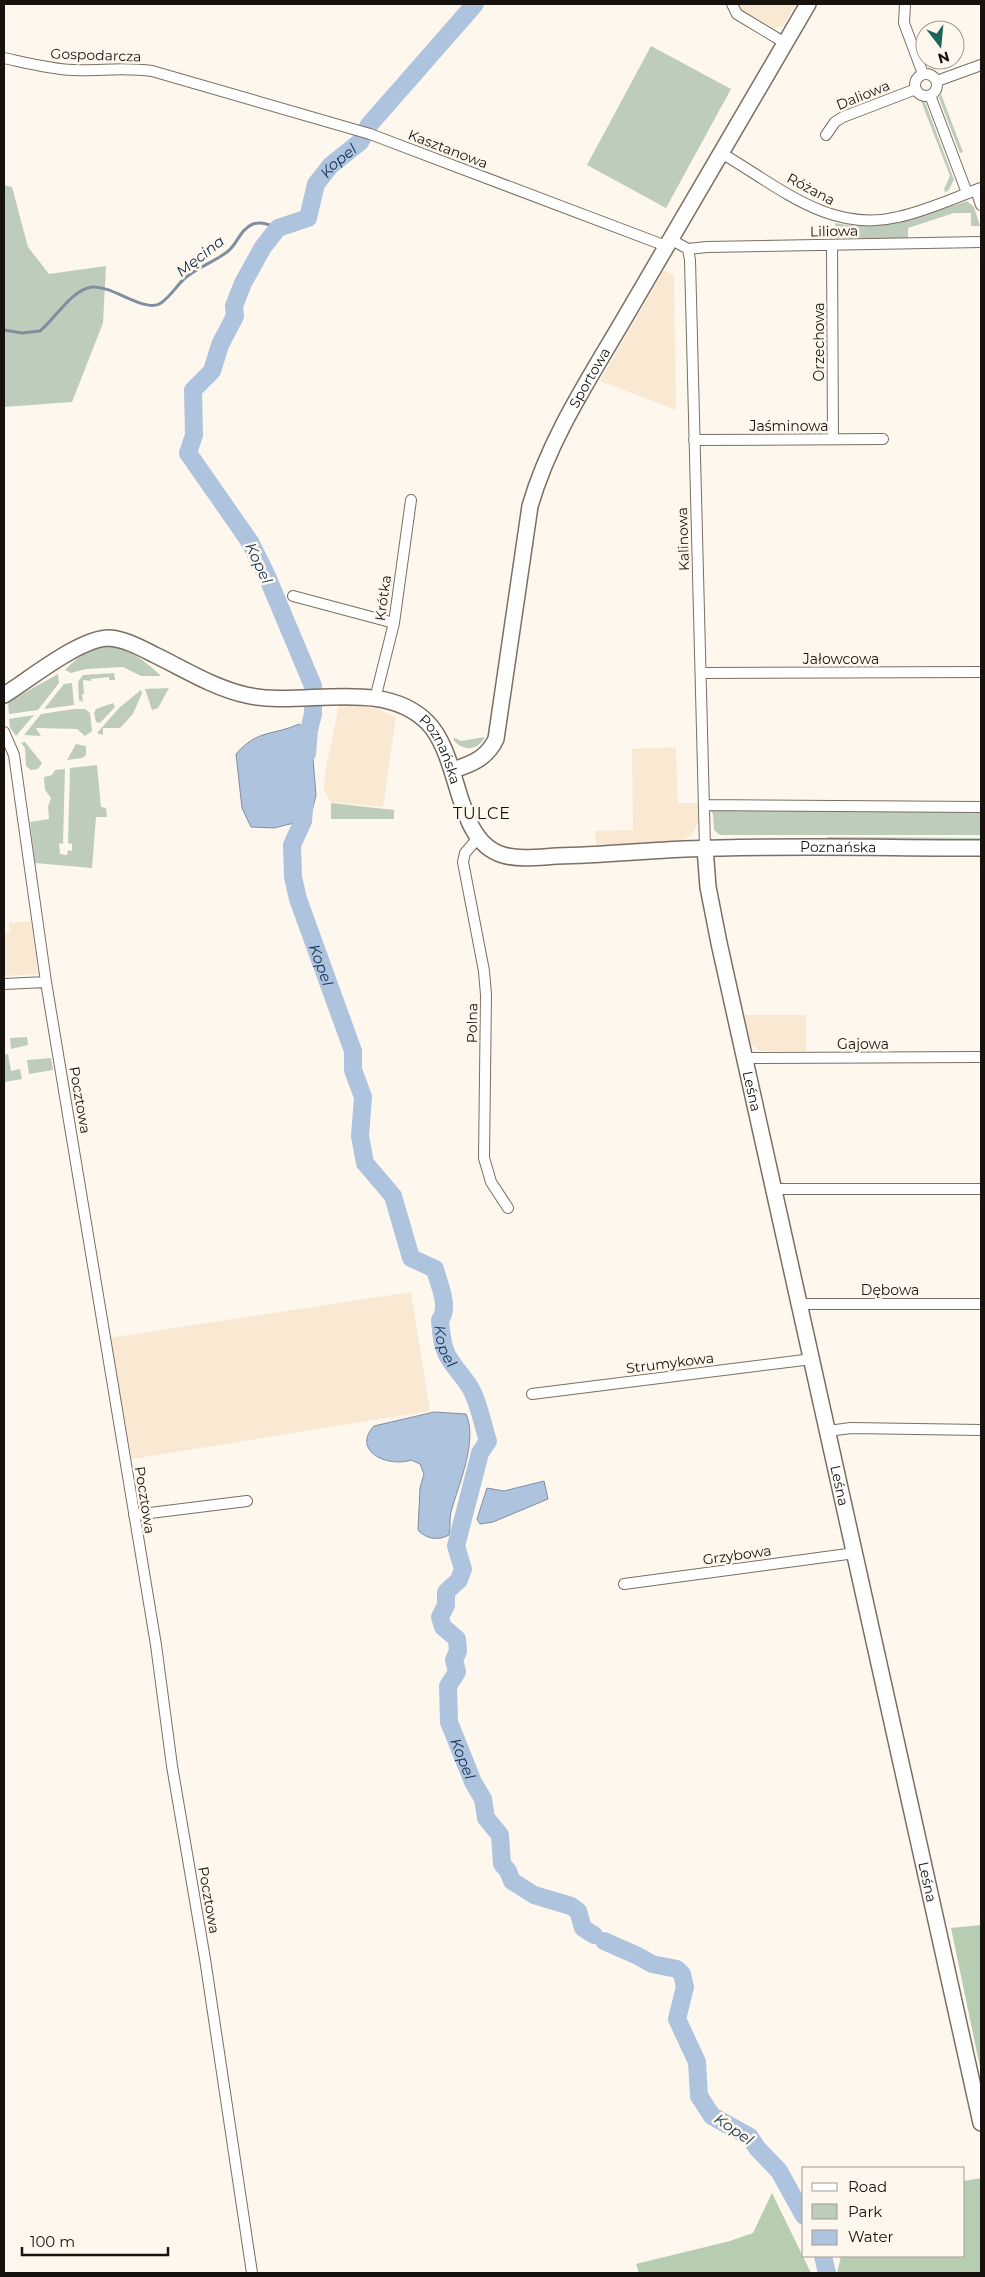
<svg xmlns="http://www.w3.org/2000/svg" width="985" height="2277" font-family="Montserrat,sans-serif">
<rect width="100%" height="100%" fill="#fef7ed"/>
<path fill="#f9e8d2" d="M739 4H796L783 26 774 28 740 9Z
M664 270 674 275 676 410 600 381Z
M340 701 378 709 396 717 383 807 331 802 324 790 326 767Z
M676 747 678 803H699L700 824H697L692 835 679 842 596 845 595 831 633 830 632 749Z
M31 921 38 974 4 976V933H10L9 923Z
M744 1015H806V1051H760L751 1044Z
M411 1292 430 1411 132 1459 109 1338Z"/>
<path fill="#beccbb" d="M651 46 731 89 666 208 587 165Z
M941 94 963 152 960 153 939 98Z
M921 101 925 102 954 180 948 191 945 192 944 189 950 176Z
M4 185 12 187 28 247 49 274 106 266 103 323 72 402 4 407Z
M967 201 974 207 980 226H971V213H954L908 228V238H836L835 223C877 231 911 219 951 204L952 206Z
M111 646C132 650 146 662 161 676H141L123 667 86 669 71 673 65 670C79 656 90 647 111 646Z
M114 673 115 680H109V677L91 679V681L83 680 84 694H82L83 702 79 700 78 682 83 675Z
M58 674 59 683 38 710 9 714 8 702Z
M72 683 74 705 44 709 64 684Z
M169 688 158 708 152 710 145 689Z
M141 690 142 693 133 714 120 728H103V735L97 733 119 708Z
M113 703 115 707 100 723 96 722 94 713 96 709Z
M74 709H85L90 713 92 731 85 736 77 729 36 728 41 736 24 735 41 714Z
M34 715 16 736 10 728 9 719Z
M485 737C478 751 462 752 453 739L455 738 461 741Z
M25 742 42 763 38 769 31 770 26 766 25 748 21 743Z
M76 744 86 746V755L82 758 67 760Z
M97 765 101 807 106 808 107 817H96L92 868 35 863 30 822 49 819 48 807 51 798 45 790 44 777 52 775 55 770 65 769 63 844 59 843 60 854 67 855 68 850 72 851V844L68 843 70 768Z
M331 803 394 810V819H331Z
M709 809H981V835H720L714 830 713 814Z
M827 837 981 838V844H825Z
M27 1037 28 1045 11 1049 10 1038Z
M8 1054 11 1071 20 1069 22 1079 4 1082V1055Z
M51 1058 53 1070 29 1074 27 1060Z"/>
<path fill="#b6cdb2" d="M981 1925V2072L951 1928Z
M981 2178V2273H837L841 2256H964V2181Z
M772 2193 811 2273H639L636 2264 730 2241 753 2233Z"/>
<path fill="#aec3de" stroke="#818e9f" d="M299 724 311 734 316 795 310 819 274 828 251 827 242 808 236 754C258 729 272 736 299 724Z
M434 1412 466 1414C478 1441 459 1483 451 1512 449 1520 451 1527 449 1535 438 1541 426 1539 418 1530L420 1488 424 1474 420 1464 411 1460C388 1468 351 1451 374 1426Z
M544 1481 548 1499 493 1522 480 1524 477 1519 487 1488 504 1491Z"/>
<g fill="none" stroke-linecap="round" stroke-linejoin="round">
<path stroke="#818e9f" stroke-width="3" d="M4 330 22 333 40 331C56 318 71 290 92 287 112 285 146 314 161 303 171 296 177 285 185 278 198 267 214 262 227 252 238 244 239 230 253 224 262 221 270 225 278 228"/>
<g stroke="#aec3de" stroke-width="18">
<path id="s1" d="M307 754 309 730 313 714V686L266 574 250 542 188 453 194 435 193 390 212 371 220 345 235 316 234 306 243 283 263 247 278 228 308 218 316 184 331 165 360 142 369 125 475 4"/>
<path id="s2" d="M305 798 303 821 292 845 293 877 298 899 353 1051V1070L363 1097 360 1136 365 1163 393 1196 411 1258 435 1269C439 1285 450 1307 440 1320 441 1332 442 1348 449 1358 455 1369 465 1378 471 1389 480 1406 482 1423 488 1441L480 1453 456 1546 463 1569 459 1580 446 1592V1605L440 1617 443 1627 457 1639 458 1651 454 1660 457 1672 448 1686 449 1722 473 1782 483 1799 486 1818 500 1835 502 1864 508 1871 512 1881 534 1895 571 1906 578 1911 583 1928 594 1935"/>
<path d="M604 1941 638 1956 652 1964 677 1969 682 1974 685 1987 677 2019 697 2062 699 2096 712 2116 750 2137 757 2148 779 2171 804 2216"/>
<path d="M823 2256 827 2273"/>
</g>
<defs>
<path id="street" d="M732 4 737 14 785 43
M905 4 904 23 923 74
M4 58C27 63 50 69 73 70 101 71 124 67 152 71L370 134 666 246
M915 85a11 11 0 1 1 22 0a11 11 0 1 1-22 0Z
M937 81 981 65
M930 95 967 193
M826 135 835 122 843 117 916 89
M721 153C777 185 829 234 898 217 926 211 954 198 981 188
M976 190 981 205
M670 239 688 249 690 260 705 848
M832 245 833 439
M688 249 707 247 981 242
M694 440 883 439
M293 596 394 623
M701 673 981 672
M375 699 394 623 411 500
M4 732 14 755 46 982 156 1645 172 1766 205 1959 252 2273
M704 805 981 807
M477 839 465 853 463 862 484 971 486 995 484 1158 491 1182 508 1208
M4 984 46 982
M745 1058 981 1057
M774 1189H981
M799 1304H981
M532 1394 812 1359
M828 1431 851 1428 981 1430
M134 1515 247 1501
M624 1584 855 1553"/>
<g id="secondary">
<path id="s3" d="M4 695C30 679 80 638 109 638 125 639 141 648 155 655 184 669 214 688 246 695 301 708 382 677 427 722 462 757 454 841 503 855 520 860 540 857 557 856 600 855 642 851 684 849 783 845 882 848 981 848"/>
<path id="s4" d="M453 770C472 764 487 758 496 739L530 506C550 437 591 376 627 314 687 210 748 107 808 4"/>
<path id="s5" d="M705 848 708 887 719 943 981 2123"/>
</g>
</defs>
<use href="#street" stroke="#7a6f62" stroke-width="12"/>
<use href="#secondary" stroke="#7a6f62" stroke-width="18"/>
<use href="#street" stroke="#fff" stroke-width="10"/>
<use href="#secondary" stroke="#fff" stroke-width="15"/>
</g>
<g text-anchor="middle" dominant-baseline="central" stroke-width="5" stroke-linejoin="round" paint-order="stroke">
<g font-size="14" fill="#17120d" stroke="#fef7ed">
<text transform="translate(96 55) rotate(2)">Gospodarcza</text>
<text transform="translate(863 95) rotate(-22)">Daliowa</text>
<text transform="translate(448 149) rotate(21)">Kasztanowa</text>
<text transform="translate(811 189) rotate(28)">Różana</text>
<text transform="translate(834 231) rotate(-1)">Liliowa</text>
<text transform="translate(819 342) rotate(-90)">Orzechowa</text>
<text stroke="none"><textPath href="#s4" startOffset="432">Sportowa</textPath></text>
<text x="789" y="426">Jaśminowa</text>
<text transform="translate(683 539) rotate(-92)">Kalinowa</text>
<text transform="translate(383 598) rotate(-82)">Krótka</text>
<text x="841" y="659">Jałowcowa</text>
<text stroke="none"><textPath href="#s3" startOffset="488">Poznańska</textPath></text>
<text stroke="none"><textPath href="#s3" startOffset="951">Poznańska</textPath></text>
<text transform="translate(472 1023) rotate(-89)">Polna</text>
<text x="863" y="1044">Gajowa</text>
<text stroke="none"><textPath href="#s5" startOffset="248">Leśna</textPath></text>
<text transform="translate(80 1100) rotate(80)">Pocztowa</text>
<text x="890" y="1290">Dębowa</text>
<text transform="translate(670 1363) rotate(-7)">Strumykowa</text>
<text stroke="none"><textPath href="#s5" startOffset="652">Leśna</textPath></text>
<text transform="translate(145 1500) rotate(81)">Pocztowa</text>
<text transform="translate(737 1555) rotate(-8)">Grzybowa</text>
<text stroke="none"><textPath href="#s5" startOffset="1058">Leśna</textPath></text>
<text transform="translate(209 1900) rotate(80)">Pocztowa</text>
</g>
<g font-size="15" font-style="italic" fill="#113155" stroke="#fef7ed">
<text stroke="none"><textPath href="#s1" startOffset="684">Kopel</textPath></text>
<text transform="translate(200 256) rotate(-38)">Męcina</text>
<text transform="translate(259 563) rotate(65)">Kopel</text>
<text stroke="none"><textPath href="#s2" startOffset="174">Kopel</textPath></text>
<text stroke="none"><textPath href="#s2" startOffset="594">Kopel</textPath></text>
<text stroke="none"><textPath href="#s2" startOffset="1045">Kopel</textPath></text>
<text transform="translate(734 2129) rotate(35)">Kopel</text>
</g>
<g font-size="16" letter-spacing="1" fill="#17120d" stroke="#fef7ed">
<text x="482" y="813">TULCE</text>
</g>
</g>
<rect width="985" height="2277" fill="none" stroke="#17120d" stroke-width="10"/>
<rect x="802" y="2167" width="162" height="90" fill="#fef7ed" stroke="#a29b93"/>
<rect x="812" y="2183" width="25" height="8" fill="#ffffff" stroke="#a29b93"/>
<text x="848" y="2192" font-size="15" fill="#17120d">Road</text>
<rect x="812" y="2204" width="25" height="15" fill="#beccbb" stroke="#a29b93"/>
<text x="848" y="2217" font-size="15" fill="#17120d">Park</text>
<rect x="812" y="2230" width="25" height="15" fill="#aec3de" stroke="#a29b93"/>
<text x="848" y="2242" font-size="15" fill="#17120d">Water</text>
<g transform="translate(940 45) rotate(164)"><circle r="24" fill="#fef7ed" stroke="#a29b93"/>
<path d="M0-4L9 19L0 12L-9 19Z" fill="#1d6459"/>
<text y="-8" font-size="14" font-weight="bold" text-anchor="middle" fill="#17120d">N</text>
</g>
<path d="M22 2247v8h146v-8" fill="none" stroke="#17120d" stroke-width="2.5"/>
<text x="30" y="2247" font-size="15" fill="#17120d" stroke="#fef7ed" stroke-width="4" paint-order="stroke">100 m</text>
</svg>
